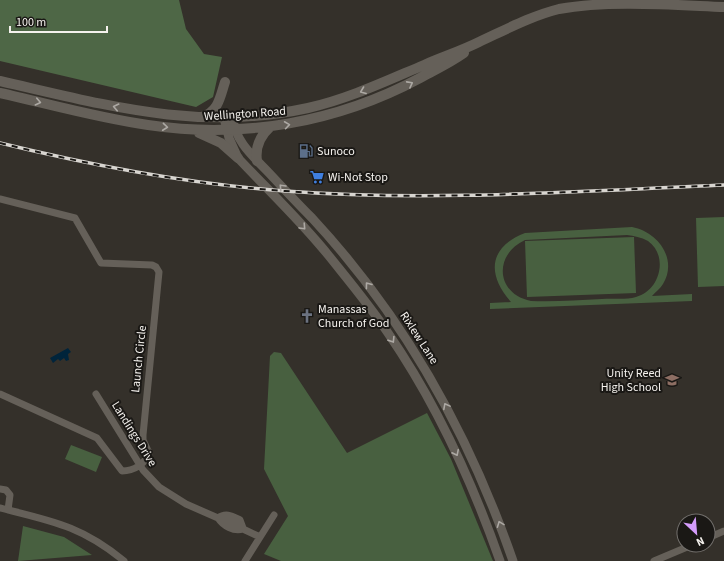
<svg xmlns="http://www.w3.org/2000/svg" width="724" height="561" font-family="'Source Sans 3',sans-serif">
<rect width="100%" height="100%" fill="#34302a"/>
<path fill="#486040" fill-rule="evenodd" d="M724 217V286L698 287 696 218Z
M632 227C658 232 678 259 663 284 660 289 655 292 652 296L692 294V301L490 309V303L511 302C487 275 488 247 525 233ZM627 235C634 236 641 237 648 241 669 256 660 291 636 297 626 300 613 298 602 299 578 300 555 302 531 301 496 294 493 255 525 240Z
M634 237 636 293 527 297 525 241Z
M274 352 281 353 347 453 427 413 451 459 493 561H281L264 554 288 516 264 469 270 356Z
M71 445 102 457 96 472 65 459Z
M23 526 64 537 92 555 18 561Z"/>
<path fill="#4e6746" d="M0 0H179L186 29 204 54 222 57 213 97 196 107 0 61Z"/>
<path fill="#00243b" d="M68 348 71 352 68 354 69 360 66 361 64 358 60 361 58 359 53 363 50 358Z"/>
<g fill="none" stroke-linecap="round" stroke-linejoin="round">
<path stroke="#656059" stroke-width="7" d="M0 199 75 218 101 263 152 265 156 267 159 272 143 435V440L149 453C145 464 134 471 122 471L97 438 0 394
M96 394 143 470 159 487 186 504 218 518 225 519 239 524 243 529 260 537
M0 489 6 490 10 495 8 510
M0 508C52 521 82 526 124 561
M218 518C226 512 232 516 240 520L243 528
M218 518C223 526 234 532 243 529
M708 538 724 531
M245 561 274 515
M654 561 692 545"/>
<path stroke="#656059" stroke-width="9" d="M224 118 229 138 238 158C268 190 301 221 329 256 349 281 370 306 388 333 436 403 472 481 500 561
M233 118C235 142 254 157 270 174 284 189 298 204 312 218 404 317 469 434 513 561"/>
<path stroke="#656059" stroke-width="10" d="M0 81C106 105 197 132 308 108 348 99 386 81 424 65 442 57 461 51 479 42 505 30 531 16 559 9 609 0 673 5 724 7
M0 93C49 104 98 118 148 125 242 139 336 123 420 78 435 70 450 63 464 53
M202 117C219 111 220 97 225 82
M199 133 221 143 238 158
M257 161C255 147 260 136 270 127"/>
<defs>
<path id="rail" d="M0 143C94 166 188 184 285 191 431 202 578 191 724 185"/>
</defs>
<use href="#rail" stroke="#d8d5d0" stroke-width="3.5"/>
<use href="#rail" stroke="#1a1815" stroke-width="2" stroke-dasharray="6" stroke-linecap="butt"/>
</g>
<defs><path id="oneway-chevron" d="M-2-3.5L2.5 0L-2 3.5" fill="none" stroke-width="1.6" stroke-linecap="round" stroke-linejoin="round"/></defs>
<g stroke="#ada9a4">
<use href="#oneway-chevron" transform="translate(410 84) rotate(-28)"/>
<use href="#oneway-chevron" transform="translate(363 91) rotate(159)"/>
<use href="#oneway-chevron" transform="translate(38 102) rotate(13)"/>
<use href="#oneway-chevron" transform="translate(116 107) rotate(-167)"/>
<use href="#oneway-chevron" transform="translate(287 125) rotate(-8)"/>
<use href="#oneway-chevron" transform="translate(165 127) rotate(6)"/>
<use href="#oneway-chevron" transform="translate(282 187) rotate(-133)"/>
<use href="#oneway-chevron" transform="translate(303 227) rotate(47)"/>
<use href="#oneway-chevron" transform="translate(368 285) rotate(-127)"/>
<use href="#oneway-chevron" transform="translate(392 340) rotate(58)"/>
<use href="#oneway-chevron" transform="translate(446 406) rotate(-118)"/>
<use href="#oneway-chevron" transform="translate(456 453) rotate(64)"/>
<use href="#oneway-chevron" transform="translate(500 524) rotate(-111)"/>
</g>
<defs>
<symbol id="fuel-bare" viewBox="-9 -9 18 18"><path d="M-5.5-6h7V0h2V4h1.3V-2.5L3-4.5l.8-.8L6-3V5H2.5V1h-1V6h-7ZM-4.2-4.7v3.2H.2V-4.7Z" fill="#5c6f8a" stroke="#1a1815" stroke-width="2.5" paint-order="stroke"/></symbol>
<symbol id="supermarket-bare" viewBox="-9 -9 18 18"><path d="M-6-5.5h2.5l.6 2H6L4.5 2H-2.5L-4.4-4H-6ZM-1.5 3.2a1.3 1.3 0 1 0 .1 0ZM3 3.2a1.3 1.3 0 1 0 .1 0Z" fill="#3f7fe0" stroke="#1a1815" stroke-width="2.5" paint-order="stroke"/></symbol>
<symbol id="church-bare" viewBox="-9 -9 18 18"><path d="M-1.2-6h2.4v3.5h3.3v2.4h-3.3V6h-2.4V-.1h-3.3v-2.4h3.3Z" fill="#6b7280" stroke="#1a1815" stroke-width="2.5" paint-order="stroke"/></symbol>
<symbol id="school-bare" viewBox="-9 -9 18 18"><path d="M0-5L7-2L0 1L-7-2ZM-4 1L0 2.5L4 1V4Q0 6-4 4Z" fill="#8d6e63" stroke="#1a1815" stroke-width="2.5" paint-order="stroke"/></symbol>
</defs>
<g fill-rule="evenodd">
<use href="#fuel-bare" x="296" y="141" width="20" height="20"/>
<use href="#supermarket-bare" x="307" y="167" width="20" height="20"/>
<use href="#church-bare" x="297" y="306" width="20" height="20"/>
<use href="#school-bare" x="662" y="370" width="20" height="20"/>
</g>
<g text-anchor="middle" dominant-baseline="central" stroke-width="4" stroke-linejoin="round" paint-order="stroke">
<g font-size="12" fill="#f5f2ee" stroke="#1a1815">
<text transform="translate(245 114) rotate(-4)">Wellington Road</text>
<text transform="translate(419 338) rotate(57)">Rixlew Lane</text>
<text transform="translate(139 359) rotate(-84)">Launch Circle</text>
<text transform="translate(134 434) rotate(58)">Landings Drive</text>
</g>
<g font-size="12" fill="#f5f2ee" stroke="#1a1815" text-anchor="start">
<text x="317" y="151">Sunoco</text>
<text x="328" y="177">Wi-Not Stop</text>
<text x="318" y="309">Manassas<tspan x="318" dy="14">Church of God</tspan></text>
<text x="661" y="373" text-anchor="end">Unity Reed<tspan x="661" dy="14">High School</tspan></text>
</g>
</g>
<g transform="translate(696 533) rotate(154)"><circle r="19" fill="#1a1815" stroke="#726f6c"/>
<path d="M0-3L7 15L0 10L-7 15Z" fill="#d49cfb"/>
<text y="-6" font-size="11" font-weight="bold" text-anchor="middle" fill="#f5f2ee">N</text>
</g>
<path d="M10 26v6h97v-6" fill="none" stroke="#f5f2ee" stroke-width="2"/>
<text x="16" y="26" font-size="12" fill="#f5f2ee" stroke="#1a1815" stroke-width="3" paint-order="stroke">100 m</text>
</svg>
